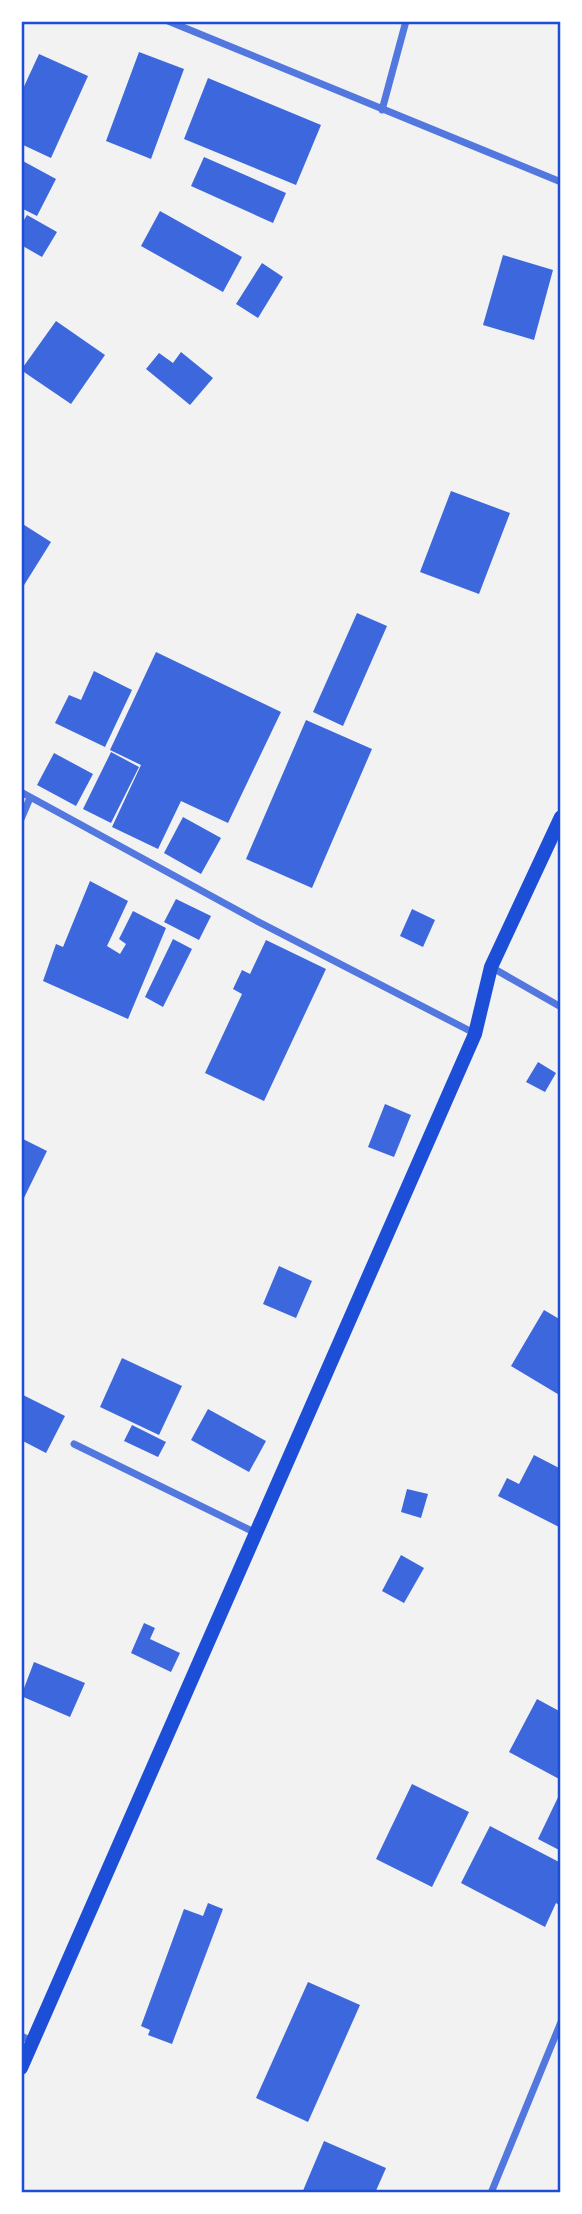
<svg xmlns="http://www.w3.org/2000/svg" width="582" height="2214" font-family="Roboto,sans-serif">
<rect width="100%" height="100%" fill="#f2f2f2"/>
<path fill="#3d67dc" d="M139 52 184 69 151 159 106 141Z
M39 54 88 76 51 158 21 144V93Z
M208 78 321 125 296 185 184 139Z
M204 157 286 193 273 223 191 186Z
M21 160 56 179 37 216 21 208Z
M160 211 242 257 223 292 141 246Z
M27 215 57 232 42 257 21 245V225Z
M503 255 553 270 534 340 483 325Z
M262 263 283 277 258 318 236 304Z
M56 321 105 355 71 404 21 370Z
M181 352 213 378 190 405 146 369 159 353 173 363Z
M451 491 510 513 479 594 420 572Z
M21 523 51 542 21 590Z
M357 613 387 626 343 726 313 712Z
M156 652 281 712 228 823 181 801 158 849 112 827 141 765 110 750Z
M94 671 132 690 105 747 55 723 69 695 81 700Z
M306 720 372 749 312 888 246 859Z
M111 752 139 767 111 823 83 809Z
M54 753 93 774 76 806 37 785Z
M183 817 221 838 201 874 164 853Z
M90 881 128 901 107 946 120 954 126 944 119 939 133 911 166 928 128 1019 43 981 56 944 63 947Z
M176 899 211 916 199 940 164 922Z
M412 909 435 920 423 947 400 936Z
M173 939 192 949 163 1007 145 997Z
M266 940 326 969 264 1101 205 1073 242 994 233 989 242 970 250 974Z
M538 1062 556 1073 545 1092 526 1082Z
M385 1104 411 1115 394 1157 368 1147Z
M21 1138 47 1151 21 1204Z
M279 1266 312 1281 296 1318 263 1304Z
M544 1310 561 1320V1396L511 1366Z
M122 1358 182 1386 159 1435 100 1407Z
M21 1394 65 1416 46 1453 21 1440Z
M208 1409 266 1441 249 1472 191 1440Z
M132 1425 166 1442 158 1457 124 1441Z
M534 1455 561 1469V1528L498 1496 507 1478 519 1484Z
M407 1489 428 1494 421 1518 401 1512Z
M401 1555 424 1568 404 1603 382 1591Z
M144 1623 155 1628 150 1639 180 1653 171 1672 131 1653Z
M34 1662 85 1683 70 1717 21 1696Z
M537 1699 561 1712V1780L509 1752Z
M412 1784 469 1812 432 1887 376 1859Z
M561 1791V1851L538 1839Z
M490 1826 561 1863V1906L556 1903 545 1927 461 1883Z
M208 1903 223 1909 172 2044 148 2035 150 2030 141 2026 184 1909 203 1916Z
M308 1982 360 2005 308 2122 256 2098Z
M324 2141 386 2168 375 2193H302Z"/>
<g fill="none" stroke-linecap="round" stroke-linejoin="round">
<path stroke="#5277de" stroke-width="7" d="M168 21 561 182
M382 110 406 21
M21 792 255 920 474 1033
M21 819 30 798
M491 967 561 1007
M74 1444 256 1533
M21 2036 33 2042
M491 2193 561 2022"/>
<path stroke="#1d4ed8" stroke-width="14" d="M21 2068 475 1034 491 967 561 817"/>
</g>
<rect width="582" height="2214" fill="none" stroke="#ffffff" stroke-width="46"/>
<rect x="23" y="23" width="536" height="2168" fill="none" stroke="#1d4ed8" stroke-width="2.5"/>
</svg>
